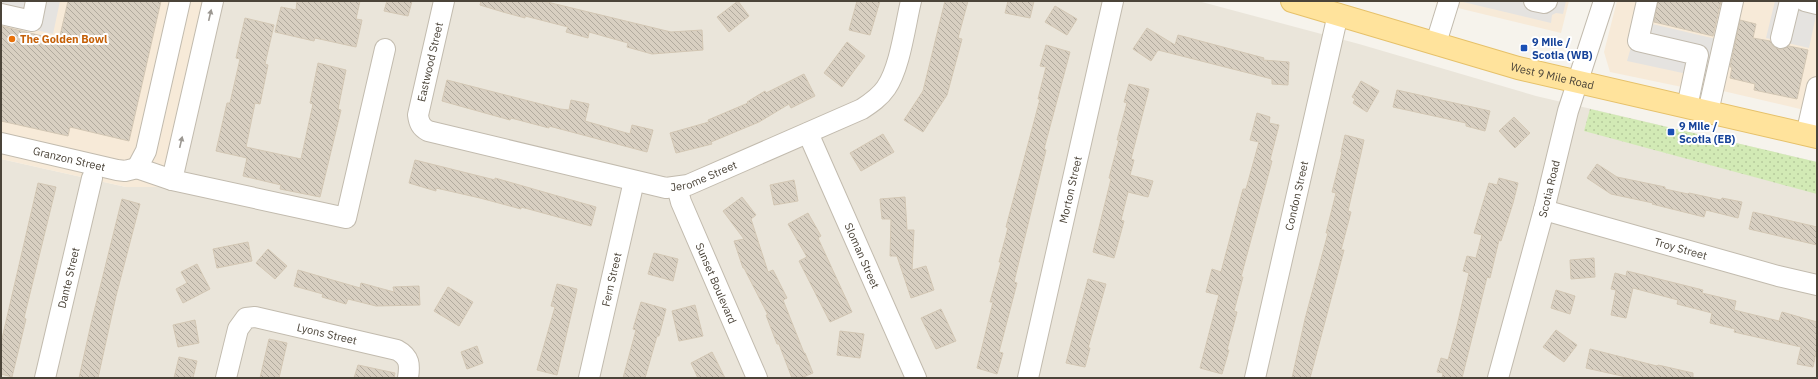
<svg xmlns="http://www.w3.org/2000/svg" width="1818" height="379" font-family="'IBM Plex Sans',sans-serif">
<defs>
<pattern id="green-dots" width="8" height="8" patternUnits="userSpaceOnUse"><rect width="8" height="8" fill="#d2eab5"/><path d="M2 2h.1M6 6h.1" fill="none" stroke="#b6ca9c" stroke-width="1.8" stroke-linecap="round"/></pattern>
<pattern id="building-back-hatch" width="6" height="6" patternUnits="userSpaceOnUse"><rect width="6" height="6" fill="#d8cfc1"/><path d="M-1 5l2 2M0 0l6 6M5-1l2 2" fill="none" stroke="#b1aa9e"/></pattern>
</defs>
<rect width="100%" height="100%" fill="#f6f3ec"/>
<path fill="#eae5da" d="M208 1H1198L1359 44 1536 96 1817 162V378H1V159L126 187H166Z"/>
<path fill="#f7ead8" d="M1 1H208L166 187H126L1 159Z
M1429 1H1569L1561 33Z
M1617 1H1817V113L1723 91 1682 87 1610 72 1604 52Z"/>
<path fill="url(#green-dots)" d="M1590 109 1817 162V194L1584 131Z"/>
<path fill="#e5e3e0" d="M1 1H60L53 34 1 22Z
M1459 1H1566L1563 14 1556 13 1552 15 1551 23Z
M1636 1H1653L1648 23 1716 39 1706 78 1627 61 1631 47 1627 42Z
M1775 1H1817V11L1809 48 1766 38Z"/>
<path fill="url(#building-back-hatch)" stroke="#d3c7b4" d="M68 1H161L129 141 70 127 68 136 1 121V26L59 40Z
M297 1H360L356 19 362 20 356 47 315 38 314 41 275 32 281 7 296 10Z
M387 1H412L408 16 384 11Z
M481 1H543L671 32 702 30 703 50 652 54 627 47 628 43 589 32 588 38 566 32 568 27 525 16V18L503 12 480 5Z
M738 1 749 16 729 32 717 17Z
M857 1H880L870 35 849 30Z
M945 1H968L958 38 962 39 947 95 923 132 904 120 923 91Z
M1008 1H1034L1030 18 1005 13Z
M1658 1H1721L1713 36 1654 22Z
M1055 6 1077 19 1067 35 1045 22Z
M245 18 274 25 265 64 268 65 260 104 255 103 246 147 301 159 313 104 310 103 318 63 346 70 338 109 341 110 320 197 280 189 281 185 243 176 247 158 216 151 227 103H230L240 59 236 58Z
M1740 20 1756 24 1753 38 1770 41 1773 46 1778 49H1784L1789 46 1808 50 1797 99 1754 90 1755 84 1730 78 1732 67H1730Z
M1147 28 1175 45 1178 35 1264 58 1263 60 1289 62 1288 85 1272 84V79L1158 50 1151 61 1133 49Z
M847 42 865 56 842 87 824 73Z
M1046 45 1070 52 1044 149 1046 150 1014 282 1017 283 999 352 1003 353 997 374 977 368 993 302H990L1001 262H999L1008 228 1006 227 1040 99H1038L1046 67 1040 66Z
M804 74 815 96 791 108 789 104 759 122 711 142 712 144 676 153 670 133 709 122 708 120 748 103 747 102 765 91 766 93Z
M447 80 560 109 569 110 571 100 589 104 585 121 630 134 632 125 653 130 647 152 549 126V128L511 118 510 120 442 101Z
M1361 81 1379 91 1367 112 1353 103 1355 99 1352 97Z
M1129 84 1149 89 1131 159 1134 160 1130 175 1153 181 1148 197 1128 192 1121 220 1124 221 1114 258 1093 252 1111 179 1109 178 1119 140H1117L1127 103 1124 102Z
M1397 90 1490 111 1485 131 1466 126V123L1393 107Z
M1257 113 1270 117 1269 123 1279 125 1270 160 1272 161 1241 277H1243L1234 311 1237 312 1227 350H1229L1222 374 1200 368 1219 295 1206 292 1212 269 1221 272 1243 189H1246L1259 142 1250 140Z
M1514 117 1530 133 1515 148 1499 131Z
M883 134 894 152 861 171 850 153Z
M1345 135 1364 140 1348 211 1351 212 1341 250H1344L1310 378H1292L1305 319 1328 233H1326L1336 193 1332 192 1342 152H1341Z
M415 160 495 180V178L596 207 591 226 521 207V209L480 198 436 188V191L409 183Z
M1597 164 1617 177 1665 187V189L1688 194 1689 193 1721 200 1722 198 1742 202 1738 218 1706 210 1704 217 1652 204 1653 203 1611 194 1587 178Z
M1499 178 1518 183 1513 203 1501 241 1499 240 1490 278 1487 277 1462 378H1442L1443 373 1437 372 1441 358 1448 360 1457 326 1469 273 1463 271 1467 256 1476 258 1482 235 1474 233 1489 183 1497 185Z
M794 180 798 201 774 205 770 185Z
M38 183 56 187 24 318 26 319 12 377 1 374V343Z
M742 197 756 215 751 219 768 272 773 270 787 298 783 300 804 353H805L813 373 801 378H792L779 344H777L766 315H768L744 268H743L734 241 744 239 723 211Z
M905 197 907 230H914L912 270 926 266 934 290 911 298 897 256H890L891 219H882L880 199Z
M122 199 140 204 116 296 98 378H79L91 324Z
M1753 212 1817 227V245L1749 229Z
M808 213 821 236 818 238 852 312 830 322 799 261 807 257 788 224Z
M248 242 252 261 217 268 213 249Z
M268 249 287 266 275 279 256 263Z
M654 253 678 259 673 281 648 274Z
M1594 258 1595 277 1571 279 1570 260Z
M197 264 210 289 183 303 176 289 187 283 181 272Z
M298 270 360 288 361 283 394 292 393 287 419 286 420 305 376 306 348 299 346 304 322 297 323 294 294 286Z
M1627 271 1703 290 1702 293 1736 301 1734 310 1779 321 1782 312 1817 322V348L1813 367 1797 364 1801 347 1734 332 1735 329 1710 323 1712 313 1677 304 1678 300 1633 288 1626 318 1611 315 1616 290 1611 289 1615 273 1626 276Z
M1088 279 1106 284 1088 348H1090L1085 367 1066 363Z
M557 284 577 289 557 375 537 370 555 307 551 306Z
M448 287 473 302 459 326 434 311Z
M1556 290 1575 296 1570 314 1551 308Z
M641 302 666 309 659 336H657L645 378H623L636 330 633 329Z
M695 305 703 336 679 341 672 311Z
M941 309 956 341 936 349 921 318Z
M195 320 199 343 178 347 173 325Z
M1556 330 1577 345 1564 362 1543 347Z
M840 331 864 334 860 358 837 355Z
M269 339 287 343 279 378H260Z
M477 346 483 363 467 369 461 352Z
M1590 349 1657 366 1658 365 1693 373V378H1631L1586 368Z
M712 352 725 378H698L691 363Z
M179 357 197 361 193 378H174Z
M358 365 395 373 394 378H354Z"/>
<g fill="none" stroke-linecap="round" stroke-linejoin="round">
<defs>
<g id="minor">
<path id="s1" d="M444 1 418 115C419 123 421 127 428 131L666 188 688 185 862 109C871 103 880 97 886 88 900 68 905 26 911 1"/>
<path d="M1534 1 1544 3 1547 1"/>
<path d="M1647 1 1638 41 1698 55 1687 107"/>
<path d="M1805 1 1817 4"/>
<path d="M1 14 32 21 36 1"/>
<path d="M1781 38 1790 1"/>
<path d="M1436 43 1449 1"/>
<path d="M1708 112 1733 1"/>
<path id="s2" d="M808 133 916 378"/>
<path d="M1806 135 1817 87"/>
<path id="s3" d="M1 143 117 170 125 171 137 168"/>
<path d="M137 168 172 180 346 218 385 49"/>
<path d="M137 168 146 151 180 1"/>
<path d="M172 180 213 1"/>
<path id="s4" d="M677 187 681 202 757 378"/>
<path id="s5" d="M1544 210 1778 276 1817 285"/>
<path id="s6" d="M45 378 92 178"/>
<path id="s7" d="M226 378 238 329 246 318 255 317 397 350C410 357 410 365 408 378"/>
<path id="s8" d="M589 378 634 181"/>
<path id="s9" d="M1028 378 1113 1"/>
<path id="s10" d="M1255 378 1338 14"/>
<path id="s11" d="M1498 378 1544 210 1568 111 1604 1"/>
</g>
<g id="major">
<path id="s12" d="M1292 1 1518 68 1817 137"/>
</g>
</defs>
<use href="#minor" stroke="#c2bbae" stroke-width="22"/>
<use href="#major" stroke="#e6c16a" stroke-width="24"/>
<use href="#minor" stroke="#fff" stroke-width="20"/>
<use href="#major" stroke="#ffe39c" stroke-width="22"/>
</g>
<defs><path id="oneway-solid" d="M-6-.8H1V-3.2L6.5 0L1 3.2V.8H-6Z"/></defs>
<g fill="#9c9892">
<use href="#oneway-solid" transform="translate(210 15) rotate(-77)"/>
<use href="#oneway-solid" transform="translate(181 142) rotate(-77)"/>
</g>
<circle fill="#e8710a" stroke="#fff" stroke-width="1.5" cx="12" cy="39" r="4"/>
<g fill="#1a4fb4" stroke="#fff" stroke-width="1.5">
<rect x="1520" y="44" width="8" height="8" rx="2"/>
<rect x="1667" y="128" width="8" height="8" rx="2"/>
</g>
<g text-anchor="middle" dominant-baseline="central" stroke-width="4" stroke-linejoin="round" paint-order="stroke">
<g font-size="11" font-weight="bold" fill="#c56008" stroke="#fff" text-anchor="start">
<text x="20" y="39">The Golden Bowl</text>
</g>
<g font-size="11" font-weight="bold" fill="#164399" stroke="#fff" text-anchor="start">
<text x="1532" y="42">9 Mile /<tspan x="1532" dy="13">Scotia (WB)</tspan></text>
<text x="1679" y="126">9 Mile /<tspan x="1679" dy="13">Scotia (EB)</tspan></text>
</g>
<g font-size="11" fill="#4b4439" stroke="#fff">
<text transform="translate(430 62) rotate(-77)">Eastwood Street</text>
<text stroke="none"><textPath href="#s12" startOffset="271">West 9 Mile Road</textPath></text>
<text stroke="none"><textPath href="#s3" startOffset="70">Granzon Street</textPath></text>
<text stroke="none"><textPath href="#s1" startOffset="421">Jerome Street</textPath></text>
<text stroke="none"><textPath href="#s9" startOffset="193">Morton Street</textPath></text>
<text stroke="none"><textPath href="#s11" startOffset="196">Scotia Road</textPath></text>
<text stroke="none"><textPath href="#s10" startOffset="187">Condon Street</textPath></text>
<text stroke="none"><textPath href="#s5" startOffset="142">Troy Street</textPath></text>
<text stroke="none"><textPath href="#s2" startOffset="134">Sloman Street</textPath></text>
<text stroke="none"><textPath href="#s6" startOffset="103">Dante Street</textPath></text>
<text stroke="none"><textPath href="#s8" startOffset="101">Fern Street</textPath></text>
<text stroke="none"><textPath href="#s4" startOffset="104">Sunset Boulevard</textPath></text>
<text stroke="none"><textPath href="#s7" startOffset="147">Lyons Street</textPath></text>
</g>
</g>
<rect width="1818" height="379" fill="none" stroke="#4b4439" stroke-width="4"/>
</svg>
